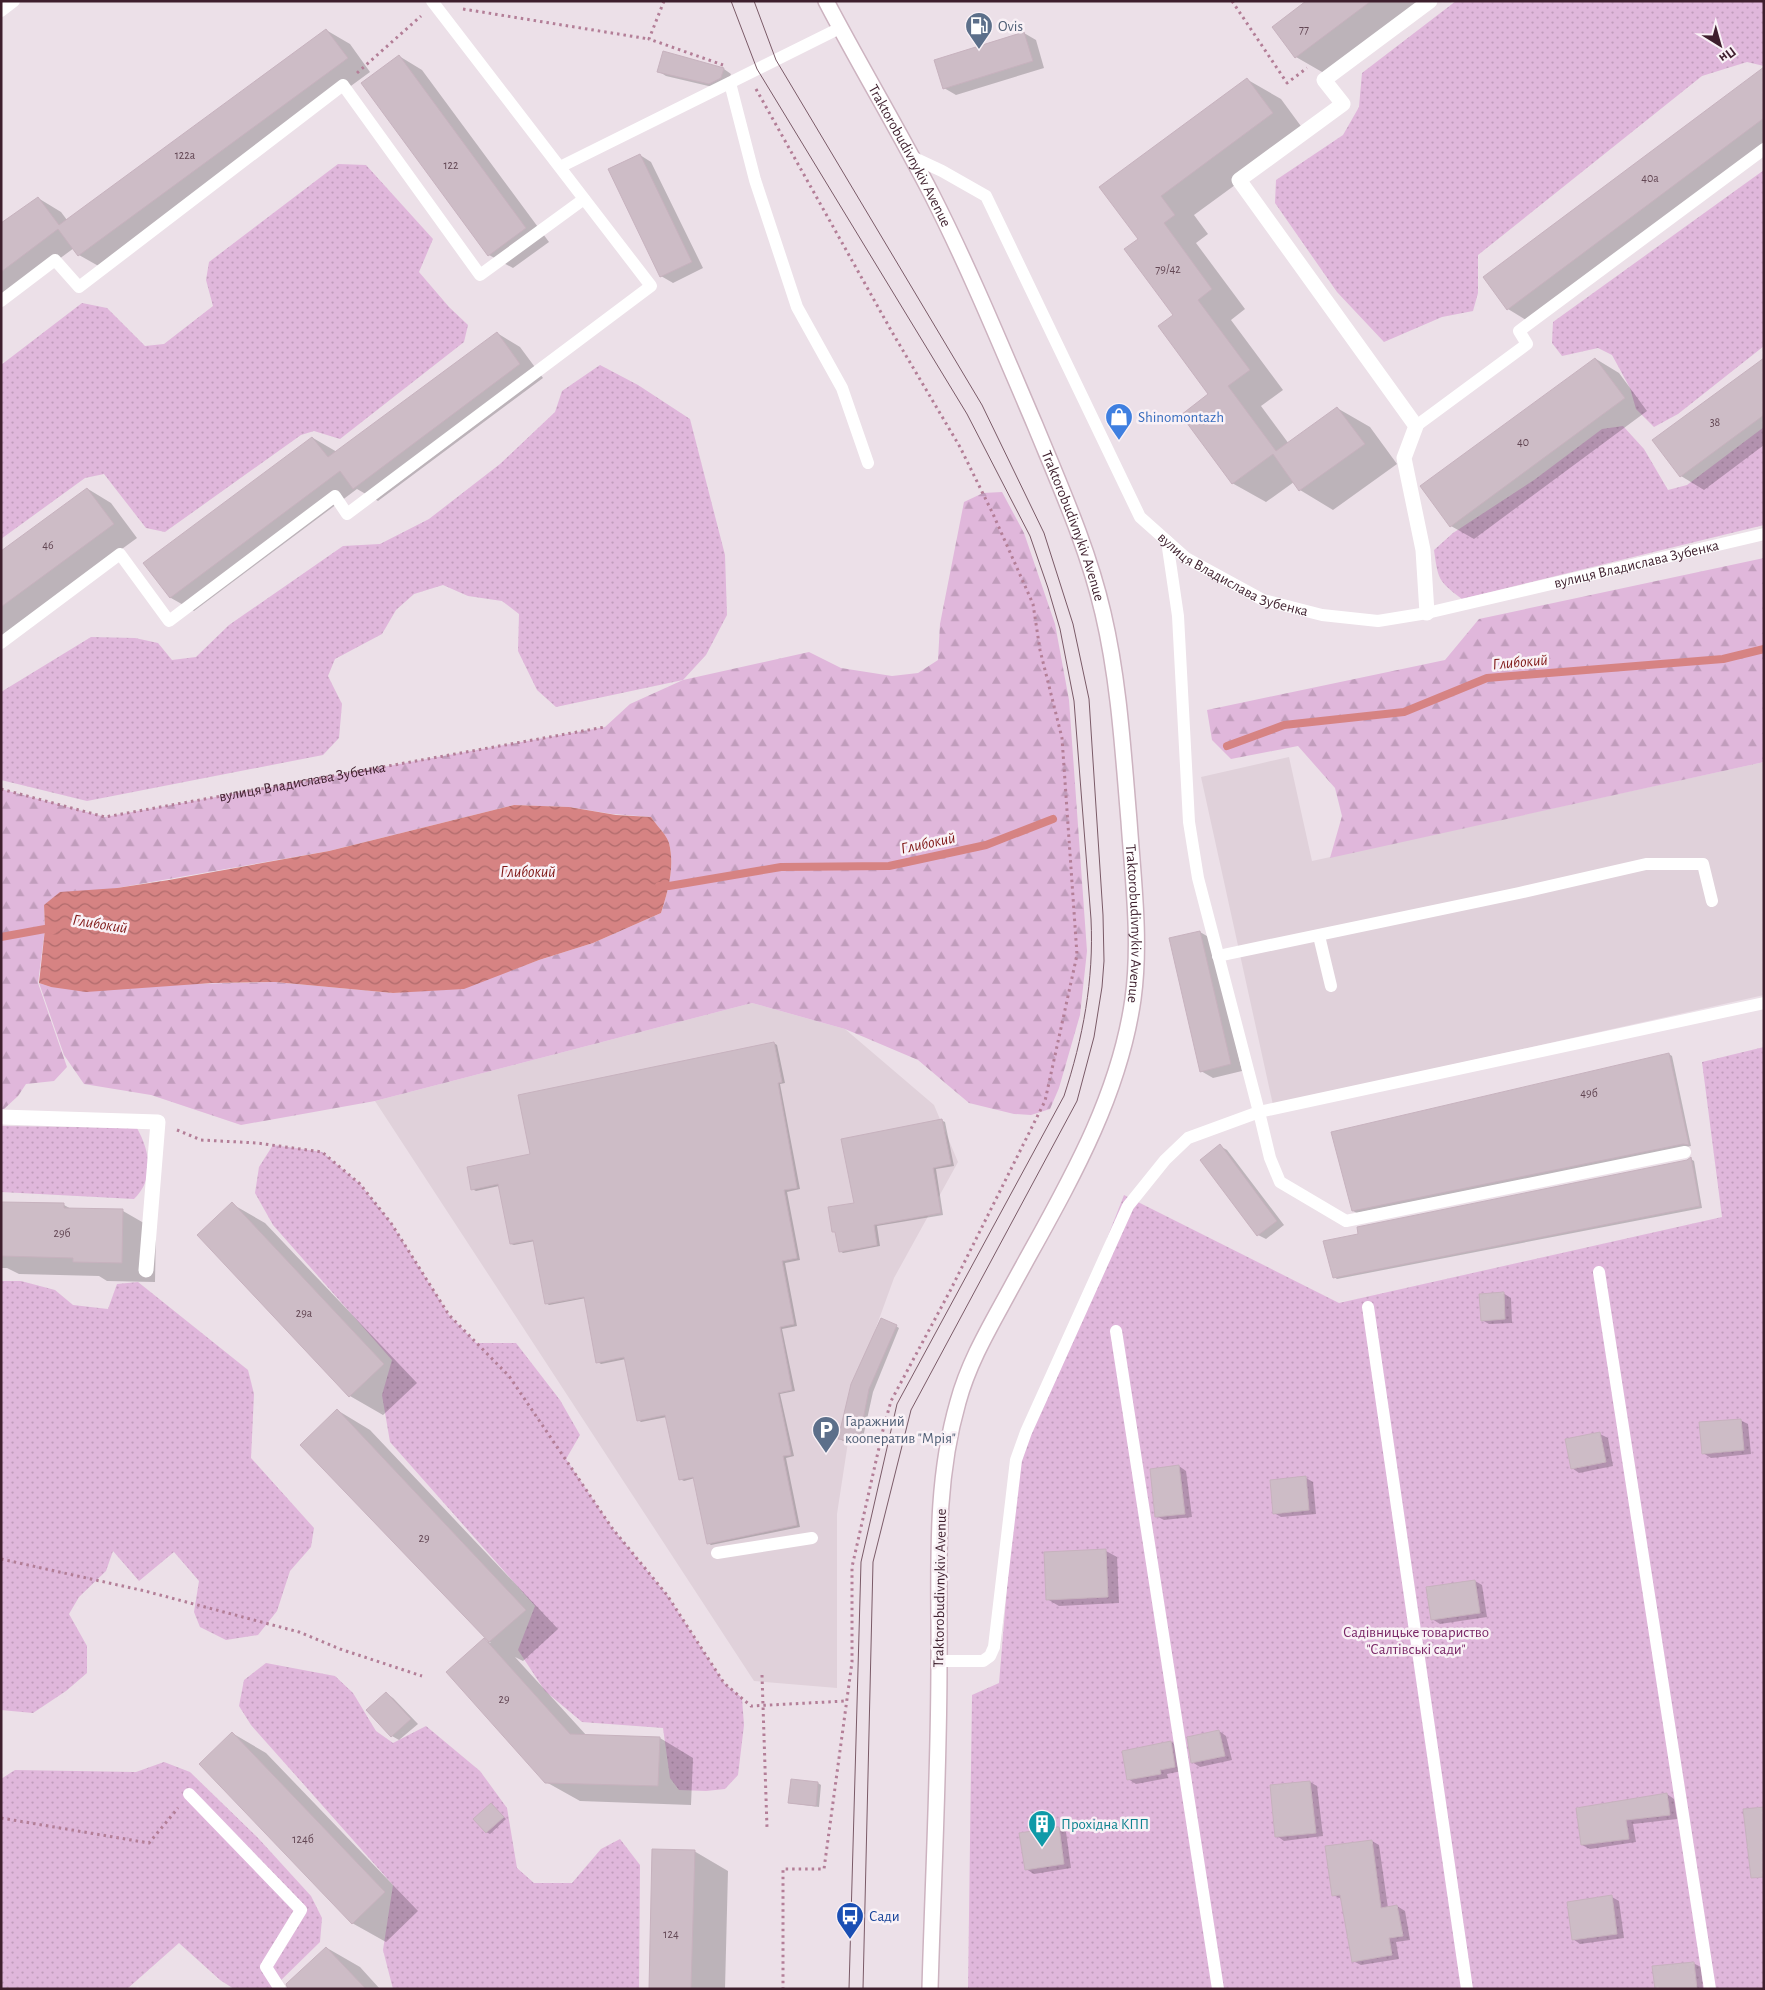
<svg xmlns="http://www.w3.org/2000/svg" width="1765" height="1990" font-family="'Alegreya Sans',sans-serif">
<defs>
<pattern id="green-dots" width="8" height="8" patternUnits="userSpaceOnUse" patternTransform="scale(1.25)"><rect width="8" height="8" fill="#e0b7db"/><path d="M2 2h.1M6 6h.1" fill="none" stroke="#c19dbc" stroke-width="1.8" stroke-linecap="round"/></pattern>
<pattern id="forest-firs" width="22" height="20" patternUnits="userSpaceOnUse" patternTransform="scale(1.25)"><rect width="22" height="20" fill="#e0b7db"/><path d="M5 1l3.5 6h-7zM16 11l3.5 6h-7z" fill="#c19dbc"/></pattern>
<pattern id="water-waves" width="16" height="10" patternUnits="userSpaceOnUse" patternTransform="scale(1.25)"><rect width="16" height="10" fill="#d68383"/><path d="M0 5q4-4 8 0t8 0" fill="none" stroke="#af6b6c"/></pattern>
</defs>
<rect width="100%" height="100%" fill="#ece0e8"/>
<path fill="#e0d1da" d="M1289 757 1312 861 1764 762V995L1273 1105 1201 777Z
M752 1003 845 1029 934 1105 958 1162 894 1278 858 1377 837 1514V1688L754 1681 375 1101Z"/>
<path fill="url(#green-dots)" d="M1456 1H1764V66L1747 62 1702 76 1478 255V293L1473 311 1442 317 1384 342 1337 292 1275 203 1276 180 1343 135 1359 107 1362 73Z
M338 164 366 165 433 239 419 272 449 307 468 325 464 342 340 439 314 431 301 435 165 532 146 528 104 474 85 478 1 539V365L82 303 107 308 145 346 164 344 213 306 206 280 209 262Z
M1764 170V346L1678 414 1654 427 1636 409 1630 388 1612 355 1598 348 1562 356 1552 343 1553 322Z
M600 365 638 385 690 419 725 555 727 615 706 655 683 680 556 707 537 690 518 651 519 614 502 601 468 596 443 585 414 594 396 610 382 634 335 659 328 676 342 704 339 738 323 755 87 801 1 780V692L91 637 135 638 158 643 172 660 196 657 229 625 343 546 380 544 429 519 500 464 555 412 562 391Z
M1623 426 1644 449 1668 490 1687 485 1764 427V525L1462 599C1438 581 1438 579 1434 550L1453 533 1534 480 1602 429Z
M1764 1047V1989H968L972 1695 999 1683 1017 1468 1124 1195 1339 1303 1722 1217 1702 1062Z
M1 1126 137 1128C150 1152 155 1178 134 1199L1 1192Z
M273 1145 322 1152 360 1184 391 1223 449 1315 476 1343H516L560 1400 580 1435 566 1459 612 1528 667 1595 724 1683 742 1698 744 1725 738 1775 725 1789 706 1791 679 1790 670 1778 663 1728 582 1722 545 1691 518 1650 535 1606 390 1442 382 1395 392 1360 273 1225 255 1193 259 1167Z
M1 1281H21L55 1290 73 1305 108 1309 117 1284 138 1282 248 1370 254 1394 251 1458 314 1528 311 1547 290 1571 277 1611 258 1635 226 1640 200 1627 194 1612 199 1581 174 1552 139 1581 113 1551 106 1571 79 1597 69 1614 87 1646V1673L66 1691 33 1713 1 1710Z
M266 1663 335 1676 353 1693 376 1731 393 1743 426 1726 480 1771 507 1808 517 1868 534 1883H572L601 1849 620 1839 640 1865 639 1989H393L383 1950 393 1885 251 1725 239 1706 244 1680Z
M164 1762 190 1772 258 1838 311 1896 322 1918 320 1942 272 1989H234L220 1980 179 1943 127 1989H1V1779L15 1770 136 1772Z"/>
<path fill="url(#forest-firs)" d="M1002 492 1024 533 1055 624 1069 700 1087 951 1080 1015 1059 1088 1050 1109 1031 1115 1014 1114 969 1103 918 1060 845 1029 752 1003 375 1101 241 1125 151 1095 84 1084 64 1055 39 983 51 987 275 982 393 993 426 990 504 973 539 960 593 943 661 913C668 891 675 867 669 843 667 835 656 825 651 817L612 814 569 807 514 805 329 851 117 888 44 905 45 929 38 983 67 1067 54 1081 26 1084 18 1096 4 1109H1V789L105 817 605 727 630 704 683 680 809 652 841 668 892 676 918 673 938 660 940 624 964 502 983 493Z
M1764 558V762L1330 858 1342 816 1335 788 1298 746 1231 759 1212 740 1207 710 1445 660 1479 619Z"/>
<path fill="url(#water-waves)" d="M514 805 569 807 616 815 651 817C656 825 667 835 669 843 675 867 668 891 661 913L593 943 539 960 464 989 393 993 275 982 212 983 86 992 51 987 39 983 45 929 44 905 60 892 117 888 169 880 329 851Z"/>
<path fill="#0003" d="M1308 1H1430L1329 76 1296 57Z
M326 30 350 44 370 72 102 268 79 255 74 248 1 302V225L38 198 61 212 67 220Z
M1024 33 1036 40 1044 68 956 95 944 88Z
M399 56 422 70 549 242 513 268 489 255Z
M724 69 731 74 728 82 717 88 666 76 658 71Z
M1764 77V149L1531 323 1508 309 1485 278Z
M1248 80 1281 99 1306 133 1194 215 1208 234 1196 243 1245 309 1231 320 1283 390 1261 406 1289 444 1337 408 1370 427 1397 464 1333 510 1300 490 1294 482 1266 502 1232 483 1210 395 1139 239 1101 188Z
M640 155 651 162 703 268 673 283 661 276Z
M497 333 520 347 543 378 378 501 357 489 194 611 171 598 145 564 313 438 337 452Z
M1596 359 1619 373 1647 411 1474 539 1451 526Z
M1764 359V445L1704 490 1681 476Z
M88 489 111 503 137 538 1 637V553Z
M1200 932 1212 939 1242 1071 1213 1078 1201 1071Z
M774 1043 777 1045 785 1083 780 1084 800 1189 787 1192 800 1260 785 1263 797 1326 782 1329 795 1391 780 1394 794 1456 786 1458 800 1527 711 1545 708 1543 695 1478 684 1481 680 1479 667 1417 641 1422 638 1420 626 1359 601 1364 598 1362 586 1298 549 1305 546 1303 535 1241 514 1245 511 1244 499 1186 476 1191 472 1189 531 1155Z
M1669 1054 1672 1056 1691 1146 1357 1213 1353 1211Z
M941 1120 945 1122 954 1166 936 1169 943 1215 877 1226 880 1246 843 1253 840 1251 837 1233 834 1231 855 1204Z
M1220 1146 1227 1150 1284 1225 1266 1239 1258 1235Z
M1691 1159 1694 1161 1702 1208 1337 1279 1334 1277Z
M1 1203 64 1205 73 1210 123 1211 156 1230 155 1282 107 1281 99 1276 19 1274 7 1268H1Z
M232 1204 265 1223 417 1383 383 1415 350 1396Z
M1503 1293 1511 1298 1512 1323 1489 1324 1482 1320Z
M896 1326 899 1328 873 1392 862 1442 843 1441 840 1439Z
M337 1410 370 1430 558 1629 523 1661 515 1657 587 1736 660 1738 693 1758 691 1805 580 1801 546 1782 484 1640 491 1643 302 1445Z
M1740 1420 1748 1424 1751 1454 1711 1458 1703 1453Z
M1600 1434 1608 1438 1613 1466 1579 1473 1572 1468Z
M1179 1466 1186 1471 1192 1517 1164 1520 1156 1516Z
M1306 1478 1313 1482 1316 1514 1281 1517 1274 1513Z
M1106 1551 1117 1557 1119 1603 1059 1606 1047 1599Z
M1475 1581 1482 1585 1487 1617 1440 1624 1432 1619Z
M386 1693 393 1698 418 1724 399 1740 392 1736Z
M1219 1731 1226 1736 1232 1760 1200 1767 1192 1762Z
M232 1733 266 1753 418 1911 386 1942 352 1923Z
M1171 1742 1179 1747 1182 1771 1167 1774 1168 1778 1136 1784 1128 1779Z
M1310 1782 1317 1786 1323 1836 1284 1841 1277 1836Z
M818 1783 821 1785 819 1807 789 1803Z
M1667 1794 1674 1799 1677 1819 1633 1824 1636 1842 1590 1849 1582 1845Z
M491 1804 506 1819 490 1834 486 1832Z
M1059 1828 1066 1832 1071 1868 1034 1874 1026 1869Z
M1372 1841 1379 1845 1388 1908 1397 1906 1405 1911 1410 1940 1396 1942 1399 1959 1361 1965 1353 1961 1342 1899 1333 1895Z
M694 1851 728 1871 725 1989H650Z
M1612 1897 1619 1901 1624 1938 1580 1944 1573 1939Z
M327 1948 360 1967 380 1989H297Z
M1693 1963 1701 1967 1703 1989H1656Z"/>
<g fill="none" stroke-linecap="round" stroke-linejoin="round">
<path stroke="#d68383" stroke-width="8" d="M1227 746 1284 725 1404 712 1487 678 1723 659 1764 649
M659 886H669L781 867 889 866 986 845 1053 819
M1 937 45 929 53 930"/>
</g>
<path fill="#cdbcc6" stroke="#c7b2be" d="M1306 1H1371L1295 58 1272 27Z
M326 29 348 58 78 256 58 229 1 272V223L38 197 59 225Z
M1024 32 1033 61 943 89 934 60Z
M663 51 724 68 721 78 709 84 657 72Z
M399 55 526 228 488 256 361 83Z
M1764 67V118L1507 310 1483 277Z
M1247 78 1273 113 1161 196 1175 215 1164 223 1212 289 1198 300 1250 370 1228 386 1276 451 1337 407 1365 444 1299 491 1273 454 1232 484 1181 415 1208 394 1158 326 1173 315 1124 249 1138 239 1099 187Z
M640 154 692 262 660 277 608 169Z
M497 332 520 364 353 489 340 471 170 598 143 563 312 437 328 457Z
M1595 358 1625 398 1450 527 1420 486Z
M1764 358V415L1680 477 1652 440Z
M87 488 114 524 1 607V551Z
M1200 931 1231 1064 1200 1072 1169 938Z
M774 1042 782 1082 778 1083 797 1188 784 1190 797 1258 782 1261 794 1324 780 1327 792 1390 778 1393 791 1455 783 1456 797 1525 707 1544 693 1477 679 1480 665 1415 637 1421 624 1357 596 1363 584 1297 545 1304 533 1240 510 1244 498 1184 471 1190 467 1167 530 1154 518 1095Z
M1669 1053 1689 1145 1683 1144 1352 1211 1331 1132Z
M942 1119 951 1164 933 1168 941 1213 874 1225 877 1245 839 1252 835 1232H832L828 1207 854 1203 841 1139Z
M1220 1144 1277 1221 1257 1236 1200 1160Z
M1691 1157 1700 1206 1333 1278 1323 1241 1358 1234 1357 1227 1687 1160Z
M1 1202 64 1203V1208L123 1209 122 1263 73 1262V1258L1 1256Z
M232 1202 384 1364 349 1397 197 1235Z
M1504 1292 1505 1319 1481 1321 1479 1294Z
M881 1318 897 1325 869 1389 859 1441 838 1439 851 1384Z
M337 1409 526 1610 489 1642 300 1445Z
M1741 1419 1744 1450 1702 1454 1699 1422Z
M1600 1432 1606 1462 1571 1469 1565 1439Z
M1179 1465 1185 1514 1155 1517 1150 1469Z
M1306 1476 1309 1510 1273 1514 1270 1480Z
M1106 1549 1108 1597 1046 1600 1044 1552Z
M1475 1580 1480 1613 1431 1620 1426 1587Z
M484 1638 570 1734 660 1737 658 1786 545 1783 446 1672Z
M386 1692 411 1719 391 1737 366 1710Z
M1219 1730 1225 1756 1191 1763 1187 1737Z
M232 1732 385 1892 352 1924 199 1764Z
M1171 1741 1175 1767 1160 1770 1161 1774 1127 1780 1122 1751Z
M791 1779 818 1782 816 1806 788 1803Z
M1310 1781 1316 1833 1275 1837 1270 1785Z
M1667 1793 1670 1815 1626 1820 1629 1839 1581 1845 1576 1808Z
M491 1803 504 1817 486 1833 473 1819Z
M1764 1807V1877L1751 1878 1743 1809Z
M1059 1827 1064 1864 1025 1870 1019 1833Z
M1372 1840 1381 1908 1397 1905 1403 1936 1389 1938 1392 1955 1352 1962 1340 1895 1332 1896 1325 1846Z
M652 1849 695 1850 691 1989H649Z
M1612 1895 1617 1934 1572 1940 1567 1902Z
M326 1947 366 1989H288L286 1984Z
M1694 1962 1697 1989H1655L1652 1966Z"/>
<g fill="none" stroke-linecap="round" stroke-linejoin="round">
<defs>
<g id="secondary">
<path id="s3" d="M826 1C860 66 898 129 932 195 970 270 1002 348 1035 425 1060 486 1088 548 1103 613 1119 681 1123 751 1129 821 1133 879 1141 941 1133 999 1118 1105 1061 1196 1011 1288 991 1325 969 1361 958 1402 933 1489 940 1574 939 1663 939 1772 933 1880 930 1989"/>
</g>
</defs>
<use href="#secondary" stroke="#cdb3c0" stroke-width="18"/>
<g stroke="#b37e97" stroke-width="3" stroke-dasharray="2.5 4" stroke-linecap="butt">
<path d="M664 1 649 39 723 65"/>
<path d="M1232 1 1287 83 1307 68"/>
<path d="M463 9 649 39"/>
<path d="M357 73 421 16"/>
<path d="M756 89 892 332 960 447 993 514 1033 604 1040 650 1062 738 1077 955 1045 1101 950 1291 891 1401 883 1430 852 1567V1662L824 1869H783V1989"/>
<path id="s1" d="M1 789 105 817 605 727"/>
<path d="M177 1130 201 1140 257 1143 322 1152 360 1184 391 1223 449 1315 509 1376 612 1528 667 1595 724 1683 751 1706 846 1701"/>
<path d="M1 1559 145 1591 299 1632 340 1649 422 1676"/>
<path d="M762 1675 767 1828"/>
<path d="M1 1818 149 1843 178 1808"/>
</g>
<g stroke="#fff" stroke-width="12">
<path d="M1 11 14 1"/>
<path d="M730 83 755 180 797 307 842 388 868 463"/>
<path id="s2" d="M912 157 942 171 986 196 1140 517 1186 558 1263 600 1322 615 1378 621 1427 613 1764 534"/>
<path d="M560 167 840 28"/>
<path d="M1 301 55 260 79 287 343 85 480 275 584 199"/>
<path d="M1416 426 1527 344 1519 331 1764 149"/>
<path d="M1167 541 1178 616 1189 822 1198 878 1259 1112 1764 1003"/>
<path d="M1 643 120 554 169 621 335 496 347 514 651 286 432 1"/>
<path d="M1319 936 1331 986"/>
<path d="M1218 956 1519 893 1646 864H1703L1712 901"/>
<path d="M1599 1272 1710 1989"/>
<path d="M1368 1307 1467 1989"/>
<path d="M1116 1331 1218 1989"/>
<path d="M717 1553 812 1538"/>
<path d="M939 1661H983L990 1656 994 1647 1016 1460 1026 1432 1128 1206 1165 1160 1188 1138 1259 1112 1270 1158 1280 1182 1346 1221 1685 1152"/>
<path d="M189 1794 301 1910 266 1967 280 1989"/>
</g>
<path stroke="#fff" stroke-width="15" d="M1427 613 1423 550 1404 458 1416 426 1239 180 1343 104 1324 80 1430 1
M1 1117 158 1122 146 1270"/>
<use href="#secondary" stroke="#fff" stroke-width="15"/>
<path stroke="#7a5a67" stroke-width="1" d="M731 1 757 69 967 414 1030 536 1048 588 1060 629 1074 701 1091 919C1094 980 1083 1038 1064 1096L897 1404 861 1562 849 1989
M754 1 776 60 982 405 1044 533 1073 624 1089 699 1103 915 1104 961 1102 987 1094 1037 1077 1101 911 1410 873 1562 863 1989"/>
</g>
<defs>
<symbol id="fuel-pin" viewBox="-11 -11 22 30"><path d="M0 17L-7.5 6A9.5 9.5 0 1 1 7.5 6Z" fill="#5c6f8a" stroke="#f9f1f6"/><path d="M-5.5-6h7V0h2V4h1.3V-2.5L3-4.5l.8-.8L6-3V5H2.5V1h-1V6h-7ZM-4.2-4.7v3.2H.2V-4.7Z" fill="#fff"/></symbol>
<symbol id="shop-pin" viewBox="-11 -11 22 30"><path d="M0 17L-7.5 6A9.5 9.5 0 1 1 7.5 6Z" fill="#3f7fe0" stroke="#f9f1f6"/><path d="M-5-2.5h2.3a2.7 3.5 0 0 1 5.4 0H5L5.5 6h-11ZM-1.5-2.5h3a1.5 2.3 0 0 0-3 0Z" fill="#fff"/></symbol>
<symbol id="parking-pin" viewBox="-11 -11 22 30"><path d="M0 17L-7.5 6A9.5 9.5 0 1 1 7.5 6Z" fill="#5c6f8a" stroke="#f9f1f6"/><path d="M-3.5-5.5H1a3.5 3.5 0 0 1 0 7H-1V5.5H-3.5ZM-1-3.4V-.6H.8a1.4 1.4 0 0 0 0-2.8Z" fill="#fff"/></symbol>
<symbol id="building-pin" viewBox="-11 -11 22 30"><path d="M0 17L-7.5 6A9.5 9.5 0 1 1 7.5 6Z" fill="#0f9aa8" stroke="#f9f1f6"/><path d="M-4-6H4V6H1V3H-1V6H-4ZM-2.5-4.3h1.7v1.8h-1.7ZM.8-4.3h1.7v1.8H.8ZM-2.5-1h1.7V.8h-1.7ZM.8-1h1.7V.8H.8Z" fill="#fff"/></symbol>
<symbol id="bus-pin" viewBox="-11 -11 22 30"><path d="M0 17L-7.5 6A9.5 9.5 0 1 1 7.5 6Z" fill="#1a4fb4" stroke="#f9f1f6"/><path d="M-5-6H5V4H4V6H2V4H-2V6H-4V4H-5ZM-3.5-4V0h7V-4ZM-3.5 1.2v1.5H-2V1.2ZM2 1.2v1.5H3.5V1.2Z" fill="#fff"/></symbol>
</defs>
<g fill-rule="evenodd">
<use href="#fuel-pin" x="963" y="10" width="32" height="43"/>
<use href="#shop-pin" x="1103" y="401" width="32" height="43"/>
<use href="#parking-pin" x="810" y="1414" width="32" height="43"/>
<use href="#building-pin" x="1026" y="1808" width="32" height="43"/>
<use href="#bus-pin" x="834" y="1900" width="32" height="43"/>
</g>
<g text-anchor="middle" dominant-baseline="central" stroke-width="5" stroke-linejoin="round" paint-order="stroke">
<g font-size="12" fill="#624653">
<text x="1304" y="29">77</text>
<text x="185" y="155">122а</text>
<text x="451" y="165">122</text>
<text x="1650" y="178">40а</text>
<text x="1168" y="269">79/42</text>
<text x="1715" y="422">38</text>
<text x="1523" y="442">40</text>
<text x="48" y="545">46</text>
<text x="1589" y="1093">49б</text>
<text x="62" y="1233">29б</text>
<text x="304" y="1313">29а</text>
<text x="424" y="1538">29</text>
<text x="504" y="1699">29</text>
<text x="303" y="1839">124б</text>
<text x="671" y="1934">124</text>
</g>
<g font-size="15" fill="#4e5e75" stroke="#f9f1f6" text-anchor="start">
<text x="998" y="26">Ovis</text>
<text x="845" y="1421">Гаражний<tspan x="845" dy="17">кооператив "Мрія"</tspan></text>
</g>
<g font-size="15" fill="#3e1f2d" stroke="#f9f1f6">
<text stroke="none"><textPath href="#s3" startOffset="176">Traktorobudivnykiv Avenue</textPath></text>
<text stroke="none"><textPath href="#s3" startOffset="581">Traktorobudivnykiv Avenue</textPath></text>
<text stroke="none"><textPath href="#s2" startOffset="971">вулиця Владислава Зубенка</textPath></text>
<text stroke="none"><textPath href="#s2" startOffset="551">вулиця Владислава Зубенка</textPath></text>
<text stroke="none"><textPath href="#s1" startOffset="308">вулиця Владислава Зубенка</textPath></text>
<text stroke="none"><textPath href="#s3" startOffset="986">Traktorobudivnykiv Avenue</textPath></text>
<text transform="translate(940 1588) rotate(-89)">Traktorobudivnykiv Avenue</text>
</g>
<g font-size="15" fill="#366cbe" stroke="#f9f1f6" text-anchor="start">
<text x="1138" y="417">Shinomontazh</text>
</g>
<g font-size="15" fill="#792666" stroke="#f9f1f6">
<text x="1416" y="1632">Садівницьке товариство<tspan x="1416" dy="17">"Салтівські сади"</tspan></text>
</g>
<g font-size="15" fill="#0d838f" stroke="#f9f1f6" text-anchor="start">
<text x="1061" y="1824">Прохідна КПП</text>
</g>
<g font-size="15" fill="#164399" stroke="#f9f1f6" text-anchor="start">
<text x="869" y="1916">Сади</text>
</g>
<g font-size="16" font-style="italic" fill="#7f1614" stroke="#f9f1f6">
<text transform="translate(1520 662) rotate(-5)">Глибокий</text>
<text transform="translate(928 843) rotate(-12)">Глибокий</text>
<text x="528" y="872">Глибокий</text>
<text transform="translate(100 924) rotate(9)">Глибокий</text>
</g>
</g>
<rect width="1765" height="1990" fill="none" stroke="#3e1f2d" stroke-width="5"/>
<g transform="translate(1720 45) rotate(143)" stroke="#f9f1f6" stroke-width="4" paint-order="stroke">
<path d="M0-4L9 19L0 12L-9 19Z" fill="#3e1f2d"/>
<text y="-8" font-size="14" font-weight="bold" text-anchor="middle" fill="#3e1f2d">Пн</text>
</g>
</svg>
